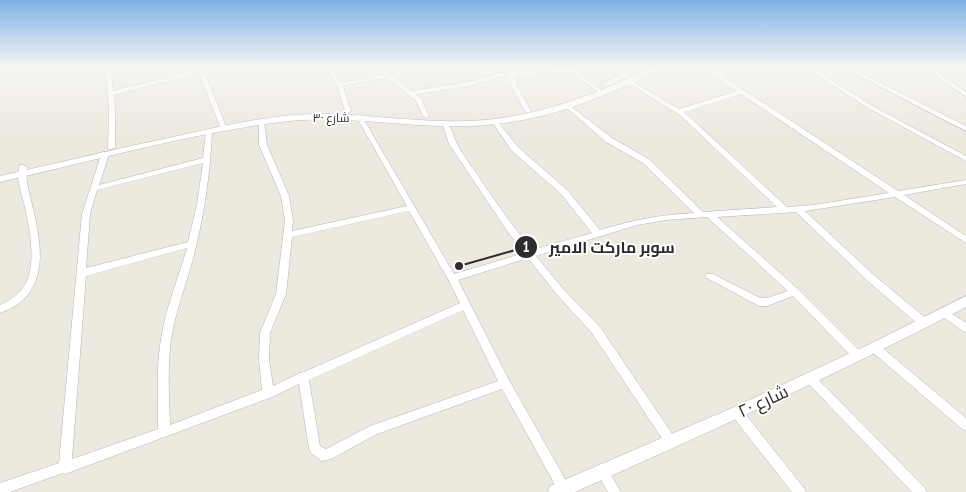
<svg xmlns="http://www.w3.org/2000/svg" width="966" height="492" font-family="'PT Sans Narrow',Cairo,sans-serif">
<rect width="100%" height="100%" fill="#ece9df"/>
<g fill="none" stroke-linecap="round" stroke-linejoin="round">
<defs>
<path id="minor" d="M4 67H10L2 76 0 77V71Z
M196 67H202L204 71 227 129 226 130 224 131 221 129 199 73 114 95 115 110V147L111 149H108L109 110 106 69 111 70 113 91 197 70Z
M325 67H331L342 83 384 74 381 70V67H402L389 71 391 74 412 91 469 82 500 73 573 68 572 67H578L583 76 605 93 600 94 579 78 575 72 515 76 517 86 531 111 528 113 525 111 511 86 509 76 500 77 470 86 416 94 422 100 429 116 426 118 423 116 416 101 387 77 343 86 351 111 348 113 345 111 337 85Z
M702 67H709L717 72 736 67H745L721 75 898 191 966 180V184L904 195 966 236V243L895 197 805 211 876 277 927 319 928 322 927 325 923 326 919 325 870 283 796 212 717 217 798 289 862 353 863 356 862 359 858 361 854 359 793 296 767 306H759L707 278 705 276 707 274H713L760 298H767L788 291 707 217 666 220 637 225 536 256 564 290 600 327 675 438 677 442 675 446 671 448 667 446 592 333 558 296 528 258 458 280 509 380 568 484 570 488 569 492H559L502 389 377 434 331 459 322 461 311 453 309 449 299 384 272 397 65 474 63 473 10 492H0V483L59 463 82 214 102 152H105L109 154 99 185 203 158 206 132 209 130 212 132C210 175 204 217 193 259 186 284 177 308 172 333 167 363 169 394 170 425L262 390 259 360 260 333 276 294 285 221 281 196 259 145V121L261 120 264 122 267 145 289 196 293 221 292 231 407 206 356 116 359 114 361 115 454 274 524 253 508 232 449 144 442 123 445 121C451 125 456 144 461 151 484 185 507 219 532 250L592 233 561 194 512 151 492 122 493 121H497L518 147 567 190 600 230C633 220 658 215 694 213L643 163 606 142 567 108V106L569 105 612 138 649 159 703 212 777 207 680 115 626 82 631 81 679 109 737 91ZM741 94 889 193 813 205 787 207 684 112ZM203 163 197 204 188 242 86 268 90 214 97 190ZM409 211 448 279 460 303 304 372 299 373 298 374 273 386 269 360 270 333 286 294 292 237ZM187 248C179 277 167 304 162 333 156 365 158 397 158 429L72 459 86 276ZM463 310 498 381 370 426 326 449 320 446 309 380Z
M804 67H811L874 107 966 156V161L870 109Z
M842 67H849L966 126V131Z
M924 67H931L966 92V97Z
M20 165H23L27 167C25 182 30 194 33 209 43 250 49 296 0 313V305C8 301 16 297 22 289 38 270 30 230 25 207 22 193 15 179 20 165Z
M943 308 966 323V333L940 315 938 312 940 309Z
M875 344 879 345 966 418V431L962 429 871 351 870 348 871 345Z
M810 373 814 375 925 488 927 492H912L806 381 805 378 806 375Z
M737 408 741 409 804 488 806 492H792L733 417 731 413 733 409Z
M602 465 606 467 621 492H608L596 471 598 467Z"/>
<path id="tertiary" d="M635 67H645L608 86 601 84Z
M652 67H662C649 79 621 88 604 95 553 117 499 128 443 126 389 125 335 115 281 122 186 134 93 161 0 182V176C58 163 115 149 173 137 212 128 252 119 292 115 342 111 393 120 443 121 518 124 585 100 652 67Z
M966 296V307C838 374 707 433 575 492H548L550 486 732 408 870 344Z"/>
</defs>
<use href="#minor" stroke="#b3b3be" stroke-width="1"/>
<use href="#tertiary" stroke="#b3b3be" stroke-width="1"/>
<use href="#minor" fill="#fff" fill-rule="evenodd"/>
<use href="#tertiary" fill="#fff" fill-rule="evenodd"/>
</g>
<linearGradient id="sky" x2="0" y2="1"><stop stop-color="#7db3e6"/><stop offset="0.49" stop-color="#f6f5f1"/><stop offset="1" stop-color="#f6f5f1" stop-opacity="0"/></linearGradient>
<rect width="966" height="136" fill="url(#sky)"/>
<g text-anchor="middle" dominant-baseline="central" stroke-width="4" stroke-linejoin="round" paint-order="stroke">
<g font-size="12" fill="#2c2c2c" stroke="#fff">
<text x="331" y="117">شارع ٣٠</text>
</g>
<g font-size="18" fill="#2c2c2c" stroke="#fff">
<text transform="translate(763 401) rotate(-25)">شارع ٢٠</text>
</g>
</g>
<path fill="none" stroke="#2c2c2c" stroke-width="2" d="M459 266L526 247"/>
<g fill="#2c2c2c" stroke="#fff" stroke-width="2">
<circle cx="459" cy="266" r="5"/>
<circle cx="526" cy="247" r="12"/>
</g>
<g font-size="15" text-anchor="middle" font-weight="bold" fill="#fff">
<text x="526" y="252">1</text>
</g>
<g font-size="16" text-anchor="middle" font-weight="bold" fill="#2c2c2c" stroke="#fff" stroke-width="4" stroke-linejoin="round" paint-order="stroke">
<text x="612" y="253">سوبر ماركت الامير</text>
</g>
</svg>
